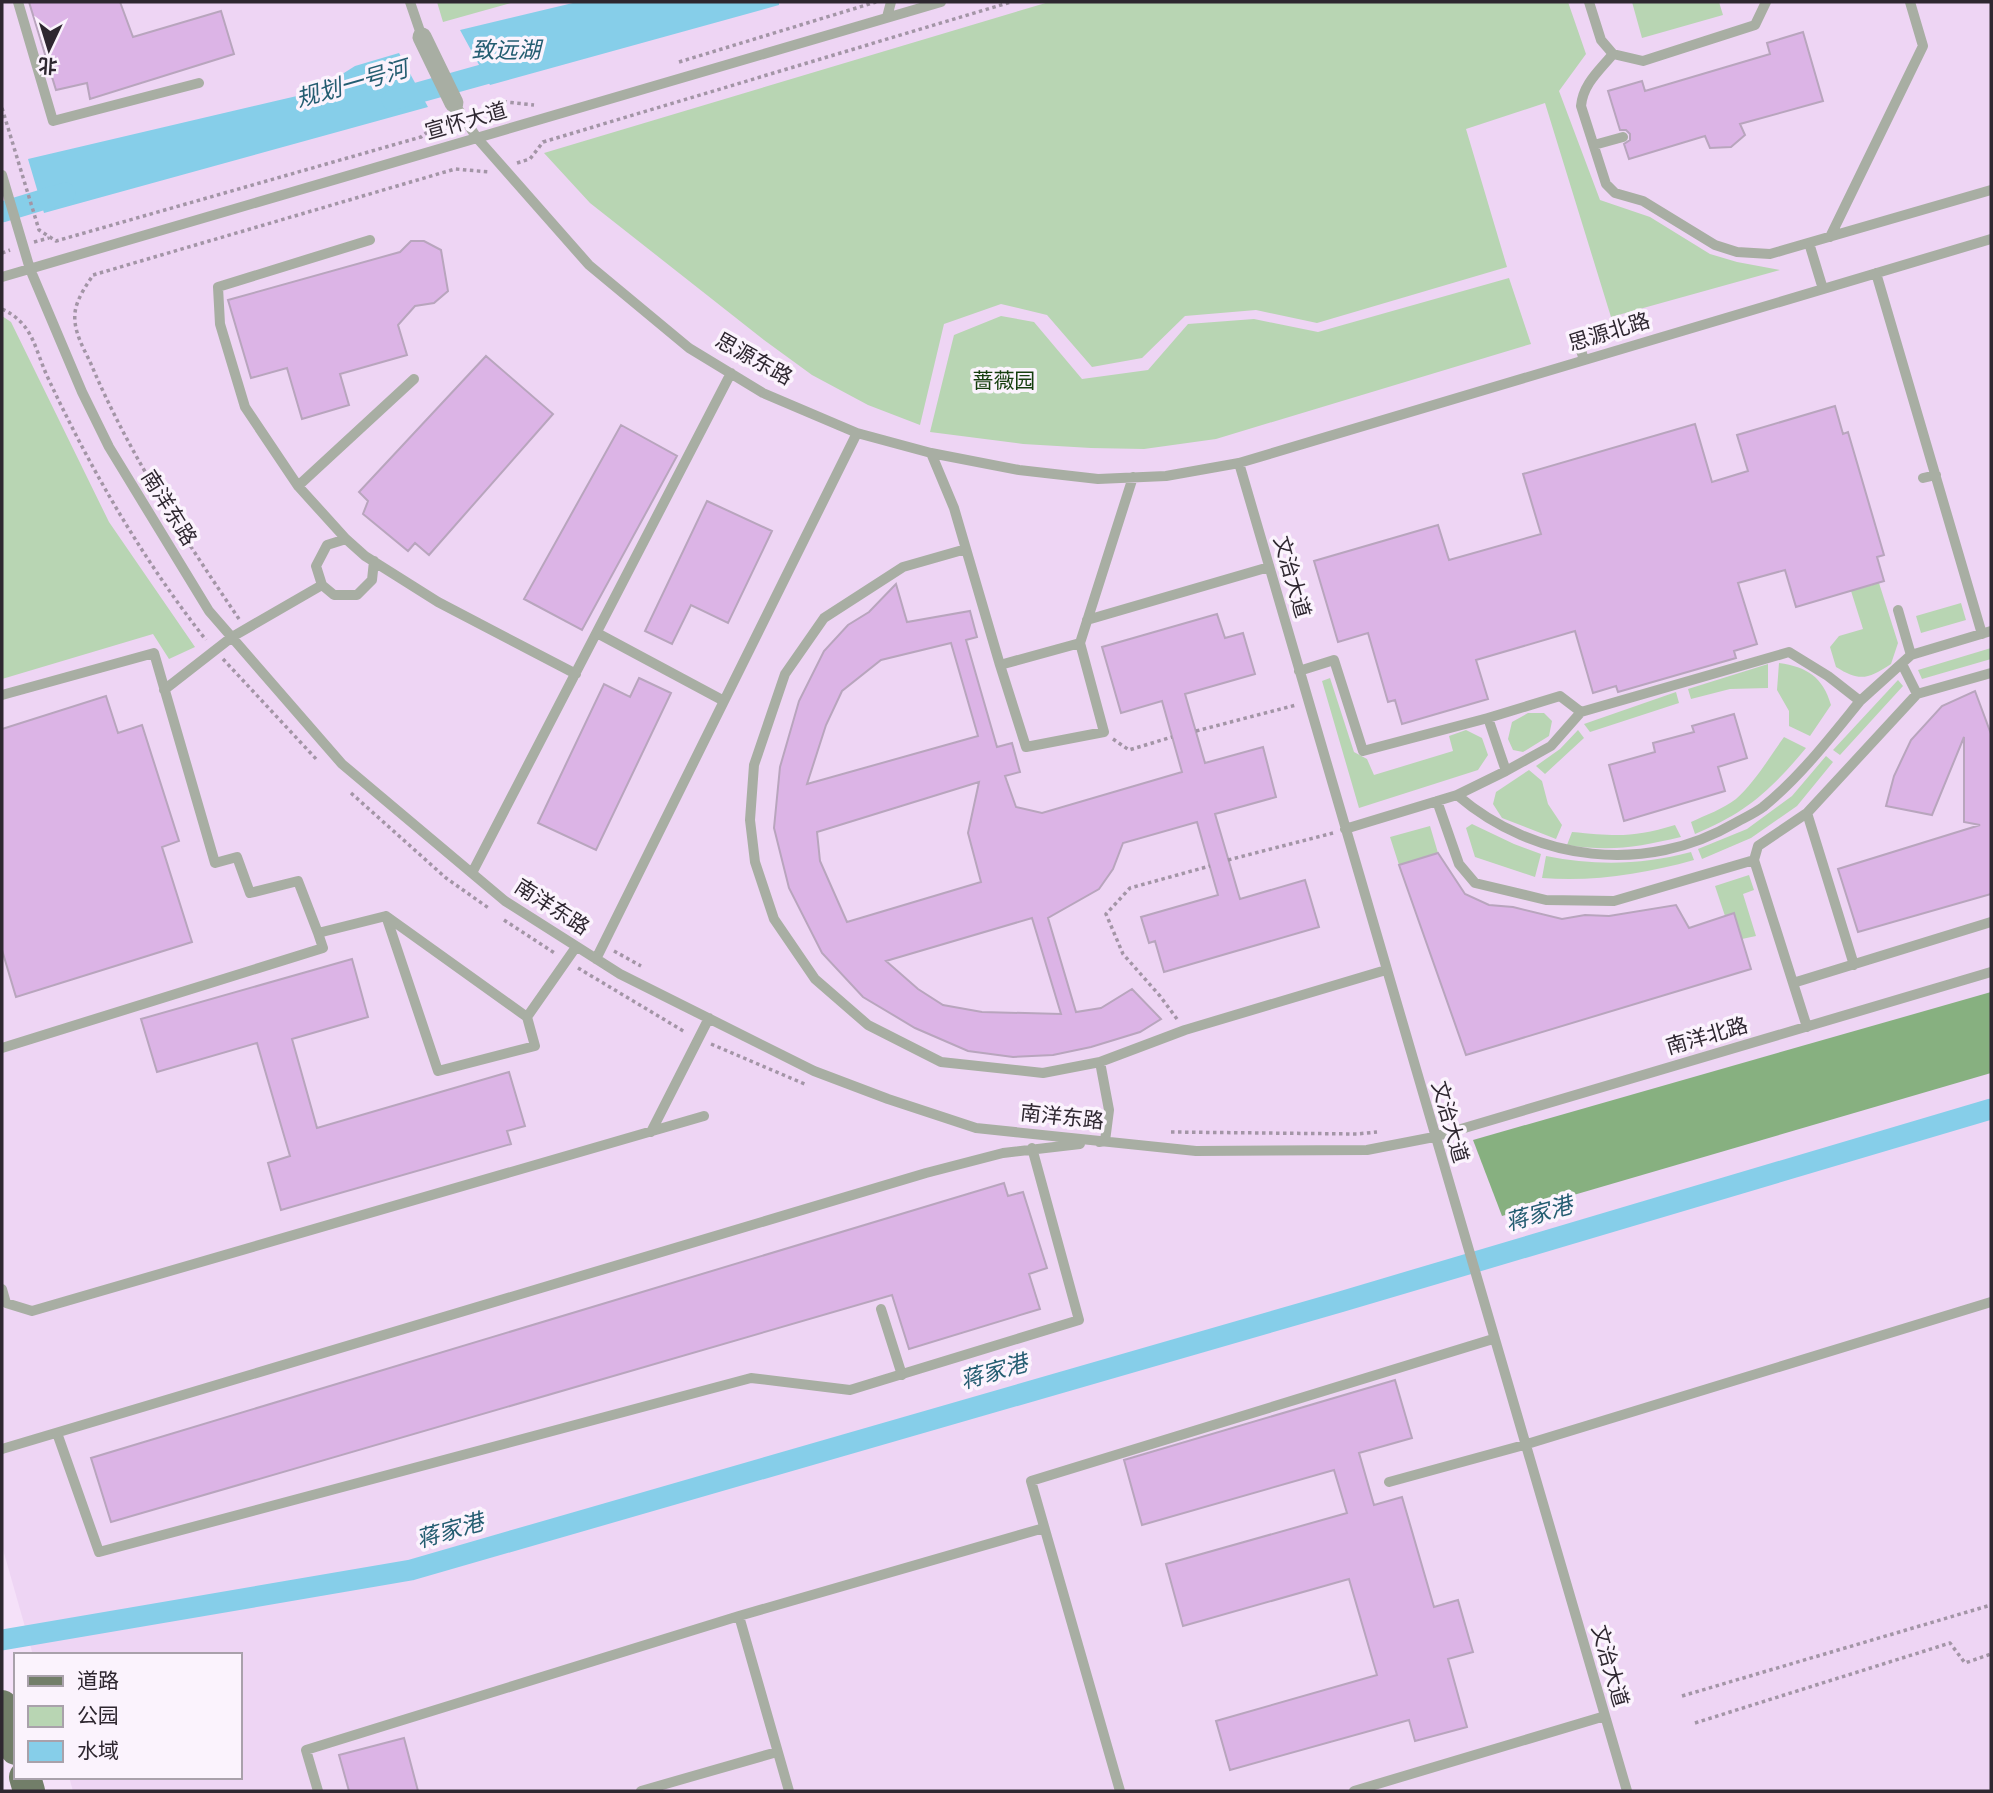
<svg xmlns="http://www.w3.org/2000/svg" width="1993" height="1793" font-family="'Source Sans 3','Noto Sans SC',sans-serif">
<rect width="100%" height="100%" fill="#f5e1f9"/>
<path fill="#eed5f4" d="M2 2H1991V1789L1982 1791H73L69 1777H240V1655H33L2 1546Z"/>
<path fill="#b8d5b3" d="M437 2H514L443 22Z
M1049 2H1568L1586 54 1559 91 1600 200 1650 217 1710 254 1737 262 1780 270 1611 317 1545 103 1466 129 1507 267 1317 323 1256 310 1185 316 1142 358 1092 367 1047 315 1001 304 944 324 920 425 868 405 812 375 764 340 590 203 544 153Z
M1632 2H1719L1723 15 1642 38Z
M1509 278 1531 344 1216 439 1144 449 1091 448 1023 444 930 432 954 335 1001 316 1034 322 1082 379 1148 370 1188 324 1254 319 1318 332Z
M2 316 11 322 109 522 195 647 169 659 153 634 2 679Z
M1879 583 1898 643 1891 664C1868 679 1860 682 1836 667L1830 647 1839 636 1863 629 1851 591Z
M1961 603 1966 620 1921 633 1916 616Z
M1991 648V659L1922 679 1918 670Z
M1779 663C1807 667 1823 677 1831 705L1810 736 1789 726V711L1777 690Z
M1768 664V688L1730 689 1691 699 1688 689Z
M1330 678 1354 752 1367 759 1374 775 1453 751 1449 736 1466 730 1482 738 1488 755 1478 770 1359 808 1322 681Z
M1898 680 1903 686 1840 755 1833 750Z
M1676 692 1679 703 1590 732 1584 724Z
M1528 713H1544L1552 721 1549 736 1523 752 1513 750 1508 739 1512 722Z
M1578 730 1584 738 1545 774 1536 766 1560 749Z
M1784 737 1806 748C1771 790 1746 813 1695 834L1691 822C1706 815 1723 809 1736 799 1755 782 1769 758 1784 737Z
M1826 756 1833 762 1797 806 1751 838 1702 859 1698 849 1747 829 1792 796Z
M1529 770 1542 781 1548 804 1562 825 1556 839 1502 818 1493 804 1496 792Z
M1472 824 1514 844 1541 854 1535 877 1475 857 1466 828Z
M1675 825 1681 837C1638 847 1611 852 1567 845L1572 832C1615 836 1633 838 1675 825Z
M1430 826 1438 853 1399 865 1390 837Z
M1691 852 1694 860C1644 874 1594 882 1542 878L1546 856C1596 866 1642 865 1691 852Z
M1749 875 1754 890 1743 894 1756 936 1742 939 1734 913 1725 916 1715 886Z"/>
<path fill="#87b080" d="M1991 992V1073L1502 1216 1473 1140Z"/>
<path fill="#86cee9" d="M577 2H779V5L490 85 460 30Z
M399 53 428 107 44 213 28 159 314 92 355 66Z"/>
<g fill="none" stroke-linecap="round" stroke-linejoin="round">
<path stroke="#86cee9" stroke-width="21" d="M392 100 510 67
M2 212 65 193
M2 1640 411 1570 1340 1302 1991 1109"/>
</g>
<path fill="#dcb4e6" stroke="#b8a5bd" stroke-width="2" fill-rule="evenodd" d="M29 2H120L133 37 221 11 234 54 90 99 87 83 56 90Z
M1803 32 1823 101 1740 124 1745 135 1731 147 1710 148 1705 136 1629 159 1624 144 1630 140V134L1626 130H1620L1608 91 1642 81 1645 91 1770 54 1767 43Z
M411 241H424L441 250 448 291 434 303 415 306 398 325 407 355 340 374 349 405 302 419 287 368 251 378 228 300 400 252Z
M486 356 553 414 429 555 415 543 408 551 363 514 368 501 359 492Z
M1835 406 1843 434 1848 432 1884 555 1877 557 1884 581 1796 607 1785 570 1738 583 1757 644 1734 651 1736 658 1618 692 1616 686 1593 693 1575 631 1476 660 1488 699 1402 724 1395 700 1388 702 1368 633 1338 642 1314 561 1438 525 1449 560 1541 534 1523 474 1695 424 1712 482 1748 471 1737 435Z
M621 425 677 456 582 630 524 599Z
M707 501 772 531 728 623 691 605 672 644 645 631Z
M896 584 907 622 970 611 977 637 966 640 997 747 1012 743 1020 772 1005 776 1016 807 1042 813 1182 772 1162 701 1121 713 1102 647 1217 614 1225 638 1243 633 1255 674 1185 694 1205 763 1263 747 1276 797 1215 814 1240 899 1305 880 1319 927 1164 972 1155 941 1149 943 1141 917 1218 895 1197 822 1123 843 1113 869 1099 889 1048 918 1076 1012 1101 1008 1132 989 1161 1019 1140 1032 1091 1047 1053 1055 1013 1057 968 1051 915 1028 863 997 822 953 789 888 774 828 780 767 799 701 824 651 848 625 869 612ZM951 643 978 736 807 784 826 725 842 691 881 660ZM979 782 968 833 981 882 847 922 820 861 817 832ZM1032 918 1061 1014 982 1012 943 1005 918 989 886 961Z
M639 678 671 693 596 850 538 823 604 684 630 697Z
M1975 691 1991 734V894L1858 932 1838 869 1980 825 1964 822V737L1932 815 1886 806 1894 776 1911 740 1942 706Z
M106 696 118 733 142 725 179 841 162 847 192 942 16 997 2 950V729Z
M1734 714 1747 758 1718 767 1725 791 1624 821 1609 765 1655 752 1653 743 1694 732 1692 726Z
M1438 853 1465 894 1489 905 1513 907 1562 919 1585 915 1609 916 1676 905 1689 928 1734 913 1751 969 1466 1055 1399 865Z
M352 959 368 1017 292 1039 317 1128 509 1072 525 1126 507 1131 511 1144 281 1210 268 1163 290 1156 257 1043 157 1072 141 1019Z
M1004 1183 1008 1196 1023 1192 1047 1268 1029 1274 1040 1309 909 1349 892 1295 111 1522 91 1458Z
M1395 1380 1412 1438 1359 1453 1374 1505 1402 1497 1434 1607 1458 1600 1473 1652 1448 1659 1467 1727 1415 1741 1409 1720 1230 1770 1216 1721 1377 1675 1349 1579 1183 1626 1166 1564 1347 1513 1334 1470 1142 1525 1124 1460Z
M404 1738 418 1791H349L339 1755Z"/>
<g fill="none" stroke-linecap="round" stroke-linejoin="round">
<path stroke="#a395a6" stroke-width="3.5" stroke-dasharray="3.5 3.5" stroke-linecap="butt" d="M679 62 876 2
M2 108 39 230 56 241 421 137 435 126 450 121
M477 112 506 102 534 105
M517 163 530 159 543 142 1011 2
M34 242 49 238
M2 253 10 250
M2 309C34 324 34 348 48 378 91 470 143 560 206 640
M239 619C184 538 129 454 91 364 84 349 73 331 75 313 76 300 86 286 93 275L455 169 490 172
M223 659 318 761
M1196 731 1296 705
M1113 739 1129 750 1172 737
M351 793 446 878 490 909
M1228 860 1333 833
M504 920 556 954
M614 951 641 966
M578 968 685 1032
M1177 1019 1160 996 1123 954 1106 914 1130 888 1210 866
M711 1044 807 1085
M1171 1132 1357 1134 1377 1132
M1682 1696 1991 1605
M1695 1723 1950 1643 1965 1663 1991 1654"/>
<path stroke="#a8aea3" stroke-width="10" d="M18 2 53 121 199 83
M410 2 422 37
M1589 2 1601 40 1613 54 1643 61 1755 25 1766 2
M887 17 891 2
M1613 54C1599 71 1583 84 1581 106L1606 184 1615 193 1643 201 1715 245 1737 252 1770 254 1991 190
M454 103 477 138 589 265 689 348 763 393 857 433 931 453 1019 470 1098 479 1166 476 1239 463 1991 239
M1594 145 1623 137
M2 175 30 269 82 392 109 447 209 611 342 764 505 901 620 974 814 1071 888 1099 976 1128 1196 1151 1367 1150 1434 1137 1991 972
M1830 237 1923 46 1910 2
M370 240 218 287 220 324 245 407 298 486 346 539 365 556 438 602 576 674
M1809 243 1823 289
M1876 273 1982 634
M2 277 941 2
M1576 334 1584 360
M931 453 954 508 1000 665 1080 643 1133 477
M1239 463 1627 1791
M1923 478 1936 475
M298 486 414 379
M346 539 327 545 316 566 322 585 334 595H357L372 580 374 561
M966 549 903 567 824 618 785 674 754 765 750 820 755 862 774 919 815 979 868 1025 941 1062 1043 1073 1100 1062 1185 1030 1386 970
M1898 610 1911 655
M1087 620 1269 567
M597 633 724 701
M1902 664 1917 694
M1000 665 1026 747 1104 732 1080 643
M1299 671 1334 660 1363 751 1488 718
M164 690 232 637 322 585
M2 695 154 653 215 863 237 857 250 893 298 881 318 933 386 916 527 1017 576 947
M1506 771 1488 718 1560 696 1581 712
M1457 795C1535 862 1646 875 1735 823 1744 818 1755 813 1763 807 1800 777 1830 738 1860 701
M1437 801 1459 864 1475 883 1546 900 1614 901 1754 860
M1345 829 1457 795 1506 771 1551 746 1581 712 1789 652 1828 676 1860 701 1911 655 1991 631
M472 873 731 373
M386 916 438 1071 535 1046 527 1017
M596 959 857 433
M1854 965 1807 813 1917 694 1991 673
M1793 983 1991 922
M1807 1027 1754 860 1758 846 1807 813
M2 1048 323 948 318 933
M651 1132 709 1018
M1099 1142 1105 1141 1109 1110 1100 1062
M2 1289 6 1303 32 1311 704 1116
M881 1309 902 1375
M57 1433 99 1552 751 1378 850 1390 1079 1320 1032 1148
M2 1449 926 1173 1003 1153 1080 1144
M1389 1482 1524 1445 1991 1302
M739 1616 789 1791
M318 1791 306 1750 739 1616 1044 1528
M641 1791 777 1752
M1120 1791 1031 1481 1493 1339
M1354 1791 1605 1716"/>
<path stroke="#a8aea3" stroke-width="19" d="M422 37 454 103"/>
<path stroke="#727e69" stroke-width="32" d="M2 1706 16 1749
M25 1777 29 1791"/>
</g>
<g text-anchor="middle" dominant-baseline="central" stroke-width="7" stroke-linejoin="round" paint-order="stroke">
<g font-size="21" fill="#2e2730" stroke="#fbf3fd">
<text transform="translate(466 121) rotate(-16)">宣怀大道</text>
<text transform="translate(1609 332) rotate(-17)">思源北路</text>
<text transform="translate(754 359) rotate(29)">思源东路</text>
<text transform="translate(169 508) rotate(58)">南洋东路</text>
<text transform="translate(1292 577) rotate(74)">文治大道</text>
<text transform="translate(552 907) rotate(33)">南洋东路</text>
<text transform="translate(1707 1036) rotate(-16)">南洋北路</text>
<text transform="translate(1062 1117) rotate(6)">南洋东路</text>
<text transform="translate(1450 1122) rotate(74)">文治大道</text>
<text transform="translate(1610 1666) rotate(74)">文治大道</text>
</g>
<g font-size="21" fill="#153e0e" stroke="#fbf3fd">
<text x="1004" y="381">蔷薇园</text>
</g>
<g font-size="23" font-style="italic" fill="#245d71" stroke="#fbf3fd">
<text x="506" y="50">致远湖</text>
<text transform="translate(352 84) rotate(-16)">规划一号河</text>
<text transform="translate(1539 1214) rotate(-16)">蒋家港</text>
<text transform="translate(994 1372) rotate(-16)">蒋家港</text>
<text transform="translate(450 1531) rotate(-16)">蒋家港</text>
</g>
</g>
<rect width="1993" height="1793" fill="none" stroke="#2e2730" stroke-width="7"/>
<rect x="14" y="1653" width="228" height="126" fill="#fbf3fd" stroke="#a9a1ab" stroke-width="2"/>
<rect x="28" y="1676" width="35" height="10" fill="#727e69" stroke="#a9a1ab" stroke-width="2"/>
<text x="77" y="1688" font-size="21" fill="#2e2730">道路</text>
<rect x="28" y="1706" width="35" height="21" fill="#b8d5b3" stroke="#a9a1ab" stroke-width="2"/>
<text x="77" y="1723" font-size="21" fill="#2e2730">公园</text>
<rect x="28" y="1741" width="35" height="21" fill="#86cee9" stroke="#a9a1ab" stroke-width="2"/>
<text x="77" y="1758" font-size="21" fill="#2e2730">水域</text>
<g transform="translate(49 49) rotate(184)" stroke="#fbf3fd" stroke-width="5" paint-order="stroke">
<path d="M0-5L12 26L0 18L-12 26Z" fill="#2e2730"/>
<text y="-10" font-size="19" font-weight="bold" text-anchor="middle" fill="#2e2730">北</text>
</g>
</svg>
